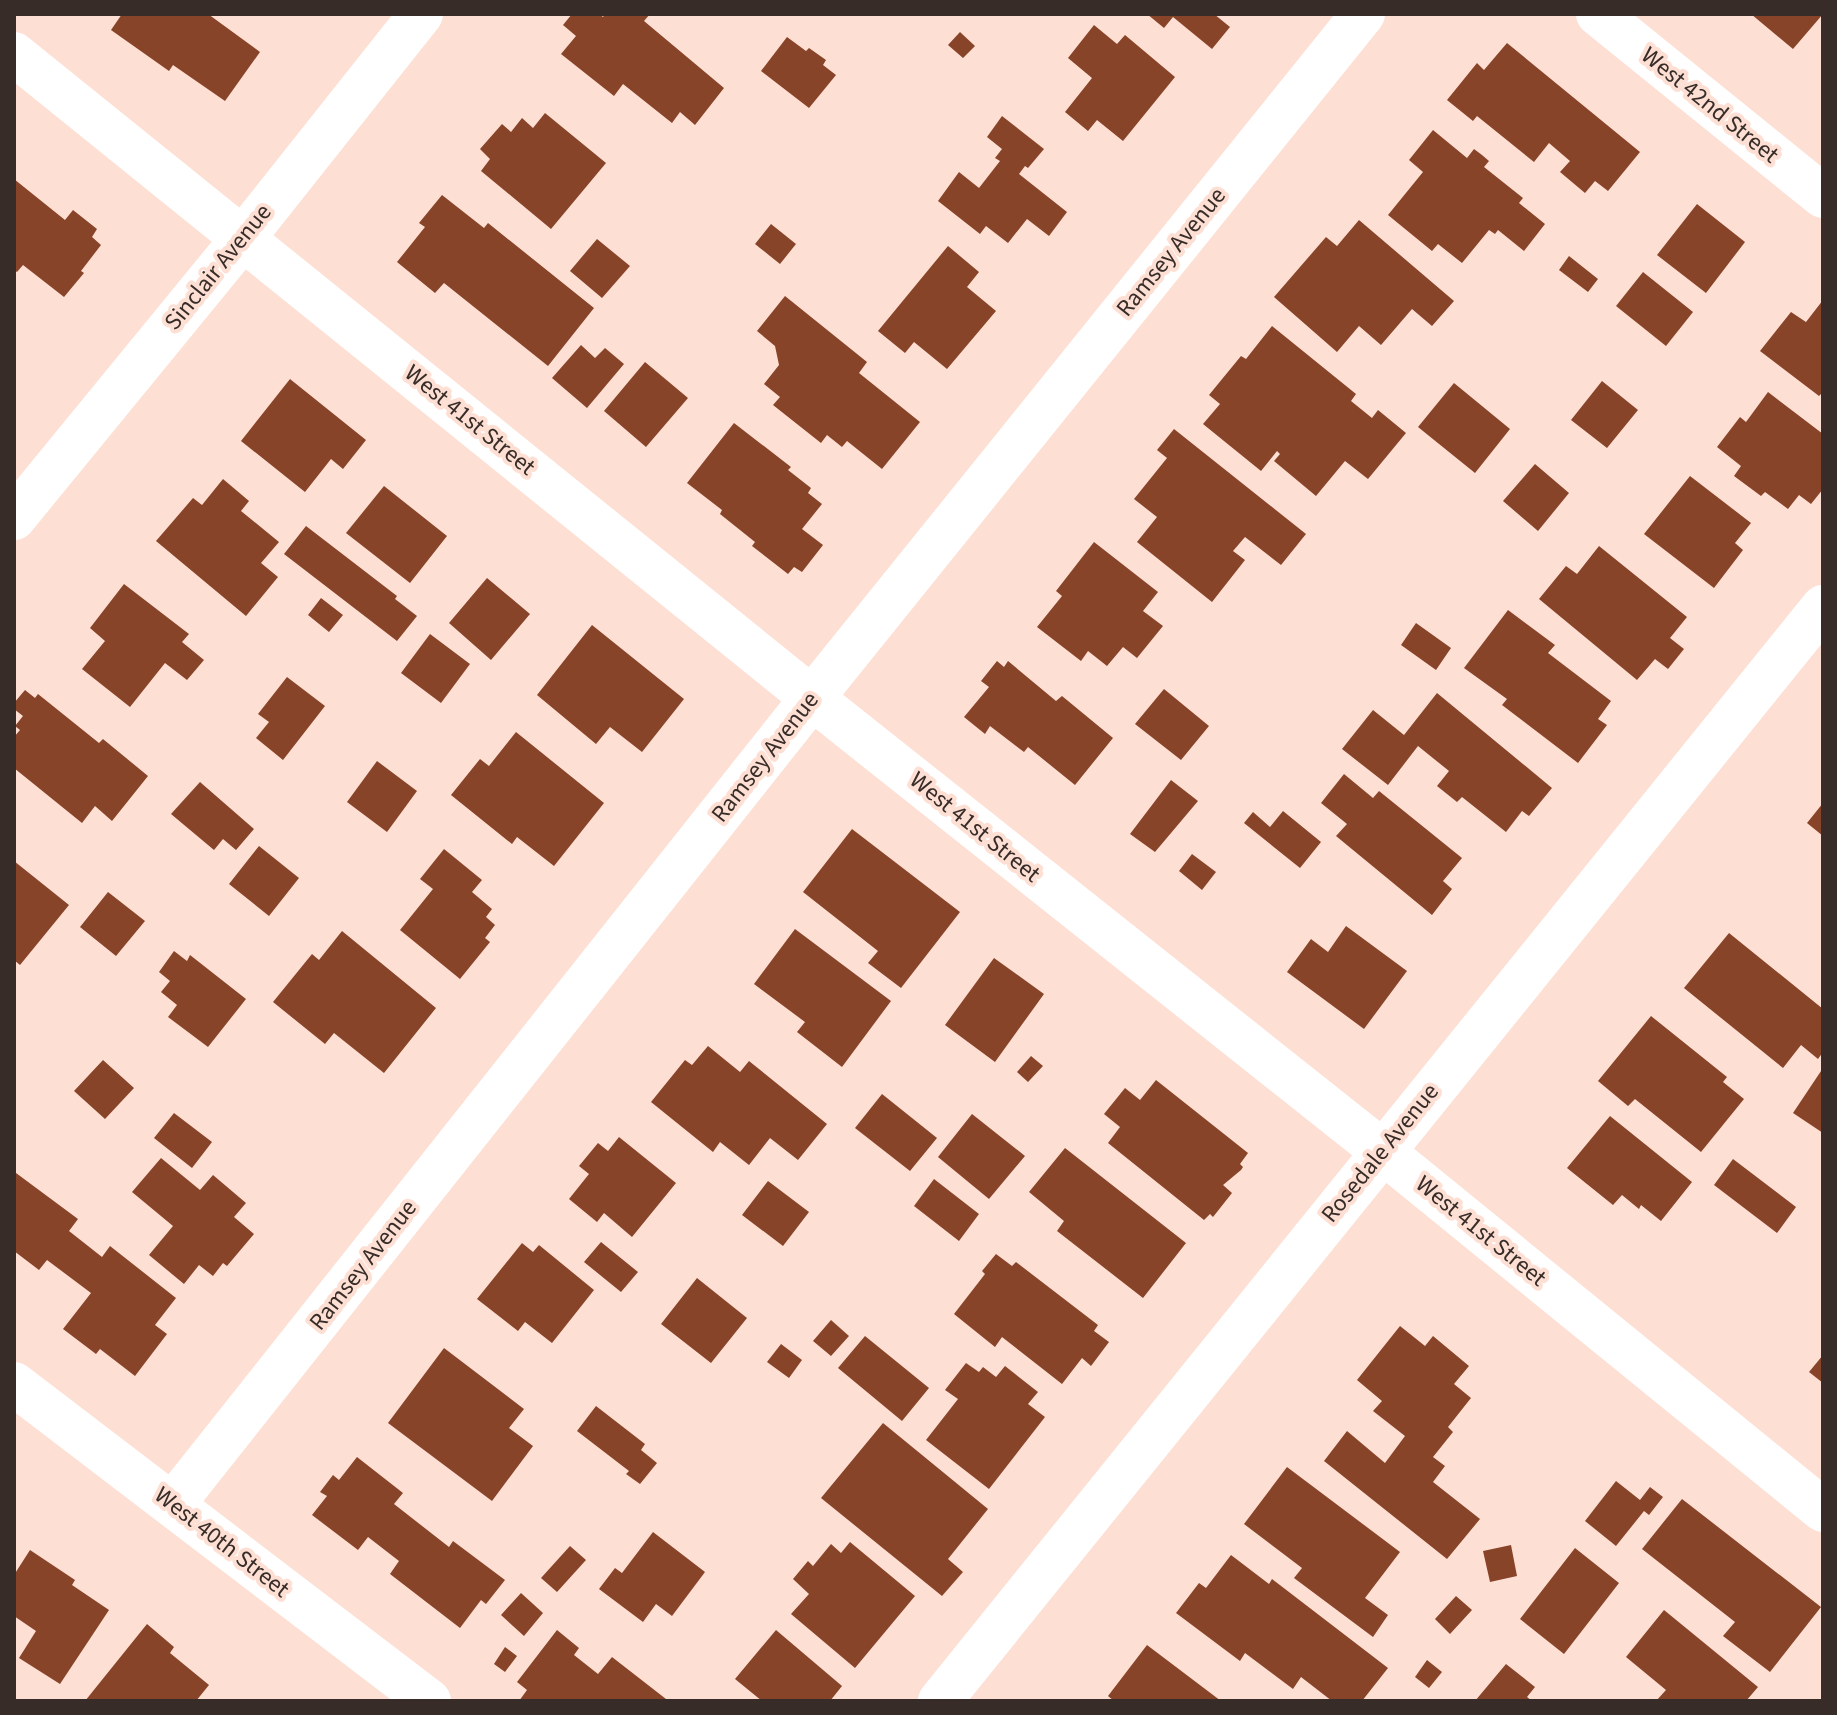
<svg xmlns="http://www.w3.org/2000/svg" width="1837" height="1715" font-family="'Source Sans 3',sans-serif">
<rect width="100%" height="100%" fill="#fddfd4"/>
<path fill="#884429" d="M122 14H208L260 52 225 101 173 65 169 71 111 30Z
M572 14H599L603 17 605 14H650L644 21 724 88 695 125 680 112 672 123 623 84 614 96 561 54 576 36 563 25Z
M1147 14H1214L1230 27 1212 49 1173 17 1164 28Z
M1751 14H1823L1793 49Z
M1094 25 1117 44 1125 35 1175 77 1123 141 1097 120 1088 131 1065 112 1092 78 1068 58Z
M960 32 975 46 963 58 948 45Z
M787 37 806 51 809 48 826 60 823 65 836 75 809 108 761 71Z
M1507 43 1640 152 1608 191 1595 181 1585 193 1560 172 1570 161 1549 143 1534 162 1477 116 1473 121 1447 100 1477 63 1484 70Z
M545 113 606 163 551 229 481 171 490 159 480 149 502 124 511 132 522 118 533 128Z
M1002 116 1044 149 1028 168 1025 166 1019 174 1067 212 1049 236 1027 219 1008 243 986 226 980 234 938 201 959 172 979 188 1000 161 995 158 1002 149 987 137Z
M1433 130 1467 158 1474 149 1482 155 1489 161 1484 167 1523 198 1519 203 1545 224 1524 251 1498 230 1495 234 1489 230 1462 263 1438 244 1432 251 1388 215 1423 172 1409 160Z
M14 179 65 220 73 210 97 229 92 237 101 245 81 271 84 273 64 297 23 265 17 272 14 270Z
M442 195 484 228 488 223 594 308 548 366 444 283 435 293 397 262 425 227 419 223Z
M1697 204 1745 242 1706 293 1657 255Z
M1359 220 1454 301 1432 326 1412 309 1381 345 1359 326 1337 352 1274 297 1326 237 1337 246Z
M771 224 796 244 780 264 755 244Z
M597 239 630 266 602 298 570 271Z
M948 246 979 272 967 287 996 311 947 369 914 342 905 353 878 331Z
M1569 256 1598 279 1588 292 1559 270Z
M1643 272 1693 312 1666 346 1616 306Z
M785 296 867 362 859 373 920 422 882 469 847 441 842 447 827 435 821 443 773 405 780 397 764 384 779 365 775 346 757 331Z
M1823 300V392L1819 396 1760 351 1791 312 1806 322Z
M1272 326 1356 394 1351 401 1372 418 1378 410 1406 433 1368 479 1345 461 1316 496 1274 461 1280 454 1277 451 1261 471 1203 424 1220 404 1209 395 1241 356 1246 359Z
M581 345 595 358 605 348 624 364 587 408 552 378Z
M645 362 688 398 646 447 604 411Z
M290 379 366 440 343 469 331 459 305 492 241 441Z
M1602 381 1638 410 1607 448 1571 420Z
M1454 383 1510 429 1475 473 1418 427Z
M1768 392 1823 434V489L1811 504 1799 495 1788 509 1765 492 1761 496 1734 476 1741 466 1717 447 1740 417 1746 422Z
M734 423 791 467 788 470 811 488 808 493 822 504 802 529 823 545 802 572 794 567 788 574 752 546 755 542 720 514 722 510 687 483Z
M1174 429 1306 534 1281 565 1245 537 1233 551 1245 560 1212 602 1137 542 1157 517 1134 499 1167 458 1157 450Z
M1535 464 1569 493 1538 531 1503 501Z
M1690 476 1751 523 1735 543 1743 550 1714 588 1644 534Z
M223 479 249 501 241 511 279 542 261 563 278 577 246 616 156 541 193 498 202 505Z
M384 486 447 536 410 583 346 533Z
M306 526 397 596 395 599 417 616 397 641 284 554Z
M1094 542 1158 592 1143 611 1163 626 1137 658 1123 647 1107 666 1088 651 1081 661 1037 627 1062 596 1056 591Z
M1599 546 1687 617 1670 638 1684 649 1668 669 1655 659 1637 680 1539 599 1566 566 1577 574Z
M487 578 530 614 491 660 449 623Z
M124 584 189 634 182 642 204 660 187 680 165 663 130 707 82 669 105 641 90 628Z
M321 598 343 615 329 632 308 615Z
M1508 610 1555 645 1548 653 1611 701 1598 719 1607 725 1578 763 1502 705 1507 699 1464 668Z
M1416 623 1451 648 1436 670 1401 645Z
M592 625 684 699 642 752 610 727 596 744 537 695Z
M430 634 470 664 441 703 401 673Z
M997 661 1004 667 1008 661 1056 701 1062 696 1113 738 1075 785 1028 747 1024 752 990 726 985 734 964 717 989 687 981 681Z
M287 677 325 706 283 760 256 738 269 722 258 714Z
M1164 689 1209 726 1181 760 1135 724Z
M25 690 35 698 38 694 99 743 103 739 148 776 112 821 95 806 82 823 14 768V737L20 730 15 726 23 716 14 709V703Z
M1437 693 1552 788 1529 816 1522 811 1506 832 1462 797 1457 802 1437 786 1449 771 1418 746 1388 785 1342 749 1373 710 1404 735Z
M516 732 604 803 554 866 517 837 512 844 451 795 480 759 489 766Z
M377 761 417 791 387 832 347 802Z
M1344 774 1373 798 1379 791 1462 858 1443 881 1452 889 1432 915 1336 836 1347 824 1321 803Z
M1171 780 1198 801 1155 852 1130 834Z
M200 782 254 829 236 850 223 839 214 850 171 814Z
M1823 803V836L1807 823Z
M1283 811 1321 842 1300 868 1244 823 1253 812 1270 827Z
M852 829 960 912 901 988 868 963 878 951 803 892Z
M259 846 299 878 269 916 229 884Z
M444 849 482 880 472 892 492 909 486 917 495 925 485 938 490 942 460 979 400 930 433 889 420 879Z
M1192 854 1216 872 1202 890 1179 871Z
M14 861 69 905 20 965 14 960Z
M108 892 145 921 116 956 80 927Z
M1346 926 1407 971 1364 1029 1287 972 1311 939 1328 952Z
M795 929 891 1001 842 1067 797 1032 805 1022 754 984Z
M342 931 436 1008 384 1073 334 1033 325 1044 273 1002 312 954 319 960Z
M1729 933 1823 1009V1052L1818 1059 1801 1045 1783 1068 1684 988Z
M174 951 187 961 190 955 246 999 208 1047 168 1017 177 1005 161 992 170 981 159 972Z
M994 958 1044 994 995 1062 945 1025Z
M1651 1016 1727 1077 1723 1082 1744 1099 1701 1152 1635 1099 1628 1106 1598 1081Z
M708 1046 740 1072 749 1061 827 1124 798 1160 770 1138 749 1165 720 1142 713 1152 651 1102 685 1060 692 1065Z
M1031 1056 1043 1066 1028 1082 1017 1072Z
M103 1060 134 1088 105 1119 74 1091Z
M1823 1068V1133L1793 1113Z
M1156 1080 1248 1153 1240 1164 1243 1167 1241 1170 1223 1185 1232 1193 1213 1217 1210 1214 1204 1220 1108 1143 1120 1127 1104 1114 1125 1088 1140 1100Z
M882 1094 937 1138 910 1171 855 1128Z
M174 1113 212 1142 192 1168 154 1138Z
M972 1114 1025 1156 989 1199 938 1157Z
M1610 1116 1692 1182 1661 1221 1641 1205 1639 1209 1622 1195 1613 1205 1567 1168Z
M619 1137 676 1183 632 1237 604 1213 597 1222 569 1199 589 1174 579 1166 598 1143 608 1151Z
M1065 1148 1186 1243 1143 1298 1057 1231 1064 1221 1029 1192Z
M161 1158 200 1190 213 1175 246 1203 234 1217 254 1234 227 1266 223 1263 213 1276 199 1265 184 1284 149 1255 173 1226 132 1192Z
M1733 1159 1796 1207 1777 1233 1714 1185Z
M16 1173 78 1219 69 1231 102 1257 110 1246 176 1298 155 1325 167 1334 135 1376 100 1349 96 1354 63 1329 91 1293 47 1260 39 1270 14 1251V1176Z
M934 1179 979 1214 959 1241 914 1206Z
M768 1181 809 1212 783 1246 742 1215Z
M601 1242 638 1272 621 1292 584 1262Z
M522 1243 533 1252 539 1245 594 1290 552 1343 525 1322 518 1331 477 1299Z
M996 1254 1012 1266 1016 1262 1098 1325 1094 1331 1109 1342 1091 1366 1082 1358 1062 1384 1002 1337 995 1347 954 1314 985 1274 982 1271Z
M697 1278 747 1318 711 1363 661 1324Z
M831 1320 849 1336 831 1356 813 1341Z
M1400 1326 1425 1346 1433 1336 1469 1366 1454 1384 1471 1398 1448 1427 1453 1432 1433 1457 1445 1466 1433 1482 1480 1519 1447 1559 1324 1461 1347 1431 1385 1463 1405 1436 1373 1411 1382 1401 1357 1380Z
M865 1336 929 1388 902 1421 838 1368Z
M781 1344 802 1360 789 1378 767 1362Z
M444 1348 524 1409 509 1428 533 1446 492 1501 388 1423Z
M1823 1355V1383L1809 1372Z
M966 1363 979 1372 983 1367 996 1377 1005 1366 1038 1392 1028 1404 1045 1417 989 1489 926 1440 958 1399 945 1390Z
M596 1406 645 1444 641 1450 657 1463 640 1484 626 1474 629 1471 577 1431Z
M883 1423 988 1509 948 1559 963 1572 942 1596 821 1498Z
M357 1457 403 1493 394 1504 449 1547 453 1541 505 1580 486 1604 481 1600 460 1628 390 1574 399 1561 368 1537 358 1550 312 1515 327 1496 320 1492 333 1475 339 1480Z
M1287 1467 1400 1552 1365 1598 1388 1615 1373 1637 1294 1578 1302 1568 1244 1524Z
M1616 1481 1640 1500 1650 1487 1663 1497 1649 1515 1644 1511 1616 1546 1585 1521Z
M1682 1499 1821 1607 1770 1672 1723 1636 1735 1622 1642 1549Z
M653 1532 705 1572 672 1616 656 1604 643 1622 599 1589 615 1568 622 1573Z
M850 1542 915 1596 855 1668 791 1614 809 1594 793 1579 808 1561 813 1566 831 1544 841 1553Z
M1511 1545 1517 1576 1490 1582 1483 1551Z
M570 1546 586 1560 557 1592 541 1578Z
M1575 1548 1619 1583 1564 1654 1520 1619Z
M30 1550 75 1580 72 1585 109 1610 60 1684 19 1658 36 1631 14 1616V1575Z
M1231 1555 1269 1584 1272 1579 1388 1668 1362 1701H1332L1301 1677 1293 1689 1245 1653 1240 1661 1176 1613 1199 1583 1206 1588Z
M521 1593 543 1613 524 1636 501 1615Z
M1456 1596 1472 1610 1450 1634 1435 1619Z
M1664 1610 1758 1687 1746 1701H1656L1666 1690 1626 1657Z
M147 1624 174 1647 170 1653 209 1685 196 1701H85Z
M557 1630 579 1648 574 1655 598 1674 612 1657 666 1699 665 1701H519L527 1690 517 1682Z
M776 1630 842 1686 830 1701H762L735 1679Z
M1147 1645 1221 1701H1114L1108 1696Z
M505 1647 517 1656 505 1672 494 1664Z
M1427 1660 1442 1672 1429 1688 1415 1677Z
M1506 1664 1535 1687 1527 1697 1532 1701H1475Z"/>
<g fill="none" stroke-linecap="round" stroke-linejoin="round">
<path stroke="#fff" stroke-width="44" d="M1598 14 1823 196
M14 54 812 698 1382 1151 1823 1510
M14 518 244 237 421 14
M14 1384 429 1701
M173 1504 812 698 1363 14
M940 1701 1823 607"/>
</g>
<g text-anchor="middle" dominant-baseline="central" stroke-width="8" stroke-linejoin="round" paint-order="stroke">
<g font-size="24" fill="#372c28" stroke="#fddfd4">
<text transform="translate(1710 105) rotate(39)">West 42nd Street</text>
<text transform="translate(1171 252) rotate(-51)">Ramsey Avenue</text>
<text transform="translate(218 267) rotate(-51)">Sinclair Avenue</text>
<text transform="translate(470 420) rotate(39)">West 41st Street</text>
<text transform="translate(765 757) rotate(-52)">Ramsey Avenue</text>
<text transform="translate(975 827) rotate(39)">West 41st Street</text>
<text transform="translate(1380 1153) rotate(-51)">Rosedale Avenue</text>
<text transform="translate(1481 1231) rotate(39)">West 41st Street</text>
<text transform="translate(363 1265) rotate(-52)">Ramsey Avenue</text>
<text transform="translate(222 1542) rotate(38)">West 40th Street</text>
</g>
</g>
<rect width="1837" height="1715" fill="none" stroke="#372c28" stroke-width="32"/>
</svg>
